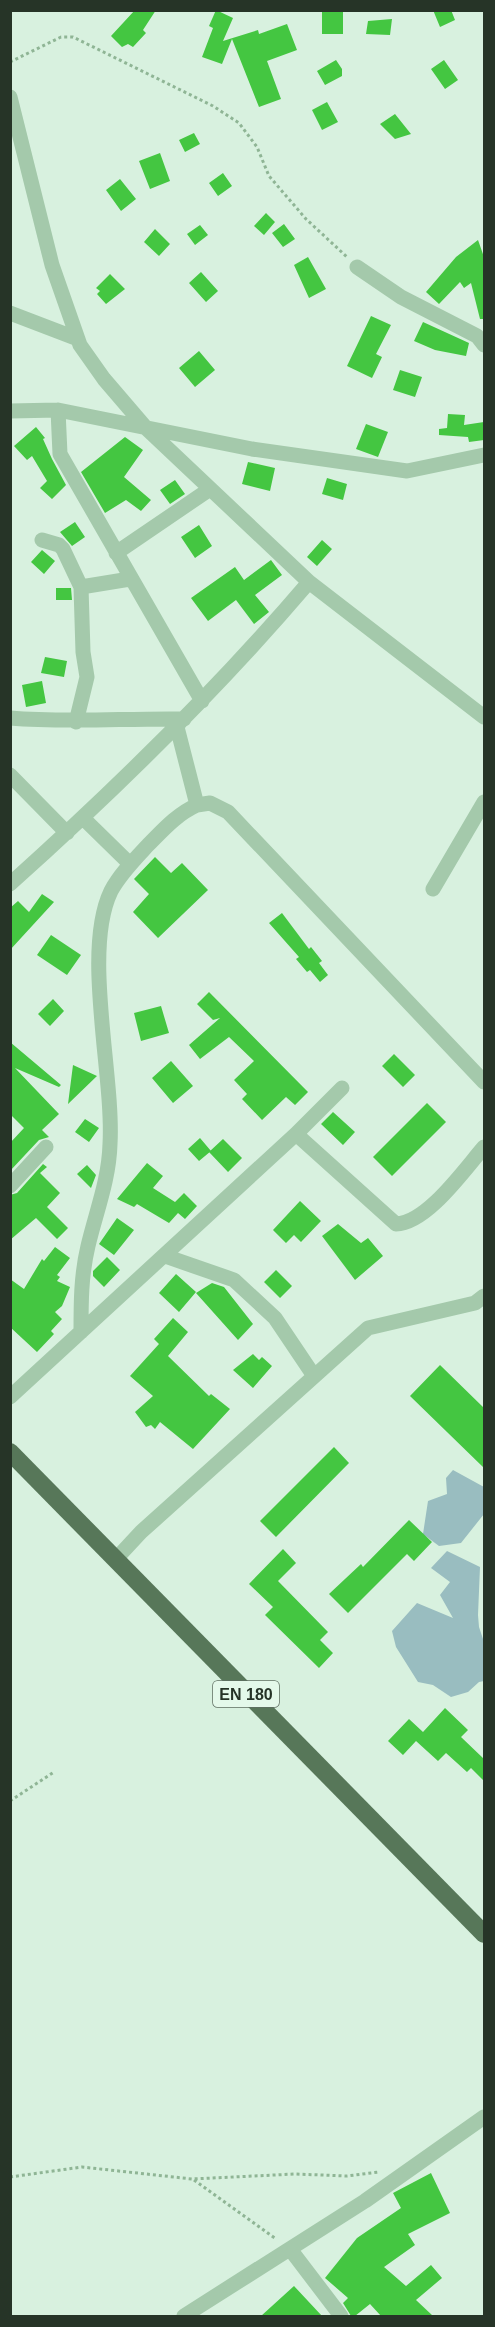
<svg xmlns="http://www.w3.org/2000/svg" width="495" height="2327" font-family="Arial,sans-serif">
<rect width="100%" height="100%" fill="#d8f1df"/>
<path fill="#99bdc0" d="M453 1470 484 1487V1514L461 1543 439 1546 423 1534 428 1501 447 1494 446 1478Z
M447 1551 480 1567 478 1615 479 1627 484 1642V1681L479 1682 468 1692 451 1697 433 1685 418 1682 396 1647 392 1631 417 1603 453 1618 440 1595 450 1582 431 1568Z"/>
<path fill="#44c641" d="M135 10H156L143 30 146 33 133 47 128 44 122 47 111 36Z
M216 10 233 18 223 41 258 30 259 34 287 24 297 50 267 61 281 99 259 107 232 39 222 64 202 57 213 28 209 26Z
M322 10H343V34H322Z
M433 10H451L455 20 440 27Z
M392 19 390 35 366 34 368 21Z
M336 60 342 69V76L325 85 317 71Z
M444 60 458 80 445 89 431 69Z
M327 102 338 122 322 130 312 110Z
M395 114 411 134 395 139 380 124Z
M194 133 200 144 185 152 179 140Z
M160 153 170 181 150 189 139 161Z
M223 173 232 186 218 196 209 183Z
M120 179 136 199 121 211 106 190Z
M266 213 275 222 264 235 254 226Z
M284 224 295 239 283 247 272 233Z
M200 225 208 235 195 245 187 234Z
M155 229 170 244 159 256 144 242Z
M478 240 484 257V319H480L471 283 464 288 460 282 439 304 426 292 456 257Z
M308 257 326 289 309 298 294 265Z
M201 272 218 291 206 302 189 283Z
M110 274 125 289 106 304 97 294 100 291 96 288Z
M371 316 391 325 376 354 382 357 372 378 347 366Z
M423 322 469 343 466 356 435 350 414 341Z
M199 351 215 370 195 387 179 368Z
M400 370 422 377 415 397 393 390Z
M448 414 465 415 464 425 484 422V440L469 442 468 437 439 435V429L447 428Z
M366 424 388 432 378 457 356 449Z
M36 427 45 438 43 439 52 459 66 485 52 499 40 488 47 481 32 456 27 460 14 446Z
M125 437 143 450 124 477 151 500 141 511 126 500 105 513 81 472Z
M248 462 275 468 270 491 242 484Z
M327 478 347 484 343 500 322 494Z
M175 480 185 494 170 504 160 490Z
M75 522 85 537 72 546 60 532Z
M199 525 212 546 195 558 181 537Z
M322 540 332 549 317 566 307 557Z
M42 550 55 561 44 574 31 562Z
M271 560 282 575 255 595 269 612 254 624 236 600 208 621 191 598 235 567 244 580Z
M56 588H71L72 600H56Z
M45 657 67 661 64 677 41 673Z
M42 681 46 703 26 707 22 685Z
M155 857 171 873 182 863 208 890 158 938 133 912 149 894 134 879Z
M42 894 54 902 10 950V908L18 901 29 912Z
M282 913 309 949 311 947 322 961 319 963 328 975 320 982 310 970 307 972 296 959 299 957 269 923Z
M51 935 81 955 67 975 37 955Z
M209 992 308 1092 295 1105 286 1097 262 1120 242 1099 247 1094 234 1080 254 1061 229 1037 200 1059 189 1045 220 1018 213 1020 197 1004Z
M53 999 64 1011 50 1026 38 1014Z
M161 1006 169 1033 141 1041 134 1013Z
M10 1042 61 1085 59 1087 15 1068 59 1114 42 1130 49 1137 39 1140 10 1171V1143L24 1128 10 1114Z
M394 1054 415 1075 403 1087 382 1066Z
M171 1061 193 1086 173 1103 152 1078Z
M73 1065 97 1076 68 1104Z
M427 1103 446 1122 392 1176 373 1157Z
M333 1112 355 1132 343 1145 321 1124Z
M85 1119 99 1128 89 1142 75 1132Z
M200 1138 211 1151 199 1161 188 1149Z
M223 1139 242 1158 228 1172 209 1152Z
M147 1163 163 1176 153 1188 175 1202 184 1193 197 1206 185 1219 178 1213 169 1223 137 1204 134 1207 117 1199Z
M43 1164 47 1167 40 1173 60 1193 47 1207 68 1228 57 1239 36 1218 10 1240V1195L17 1193Z
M87 1165 96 1175 91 1188 77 1174Z
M300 1201 321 1221 301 1242 294 1235 286 1243 273 1230Z
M117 1218 134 1230 114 1255 99 1244Z
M338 1224 361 1243 368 1238 383 1256 355 1280 322 1236Z
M55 1247 70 1258 57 1275 60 1277 57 1281 70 1287 62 1306 55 1312 62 1319 51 1331 54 1334 37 1352 10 1327V1279L24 1289 42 1259 44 1261Z
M107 1257 120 1270 104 1287 93 1276V1271Z
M276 1270 292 1286 280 1298 264 1282Z
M176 1274 196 1292 179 1312 159 1293Z
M212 1283 224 1287 253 1324 238 1340 196 1293Z
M173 1318 188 1332 168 1356 209 1396 211 1394 230 1409 193 1449 160 1422 155 1429 151 1425 146 1427 135 1412 153 1396 130 1376 159 1344 154 1339Z
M253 1354 259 1360 262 1357 272 1366 253 1388 233 1370Z
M440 1365 484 1408V1468L410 1396Z
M334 1447 349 1463 276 1537 260 1521Z
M409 1520 432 1542 414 1561 407 1554 348 1613 329 1594 361 1564 363 1567Z
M283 1549 296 1563 278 1581 328 1632 320 1640 333 1653 319 1668 265 1615 273 1607 249 1584Z
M445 1708 468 1730 461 1737 484 1759V1781L471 1768 467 1772 446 1753 438 1761 416 1741 403 1755 388 1741 409 1719 423 1732Z
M431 2173 450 2213 408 2234 415 2245 384 2267 406 2286 431 2265 442 2278 416 2300 433 2316H381L370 2304 355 2316H351L343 2303 348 2298 325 2278 357 2238 401 2208 393 2193Z
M294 2286 322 2316H261Z"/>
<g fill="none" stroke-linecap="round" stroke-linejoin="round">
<path stroke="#8fb595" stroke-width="3" stroke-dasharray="3 3" stroke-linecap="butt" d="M10 62 61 37H73L213 106 239 123 257 147 269 176 306 219 347 257
M10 1801 54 1772
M10 2177 82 2167 192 2179 295 2174 347 2176 379 2172
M194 2180 276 2239"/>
<path stroke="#a4c9ab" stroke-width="15" d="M10 97 52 265 80 345 104 379 146 428 309 582 484 717
M357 267 401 297 477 336 484 345
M10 313 78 339
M58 410 60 454 202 701
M10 411 58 410 252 449 407 471 484 455
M42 540 59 545 63 549 81 587 83 652 87 677 76 722
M116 553 210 489
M81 587 130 579
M10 718C69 723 126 718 184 719
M10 775 67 833
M197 805 210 803 228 812 484 1082
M83 818 130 864
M10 884C116 789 217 690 309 582
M433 889 484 802
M296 1134 342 1088
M10 1186 46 1147
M165 1256 234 1280 275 1318 314 1376
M81 1332C81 1303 81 1275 88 1246 96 1212 109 1180 110 1144 114 1075 82 951 111 891 120 874 135 859 148 845 163 830 177 814 197 805L177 727
M10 1397 296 1134 396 1224C427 1223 464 1170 484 1147
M115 1560 141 1532 368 1328 475 1303 484 1296
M290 2249 341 2316
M184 2316 365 2201 484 2117"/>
<path stroke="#577759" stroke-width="18" d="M10 1452 484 1934"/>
</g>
<g text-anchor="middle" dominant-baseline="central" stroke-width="4.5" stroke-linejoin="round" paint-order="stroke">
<rect fill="#e4f9ea" stroke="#5f6f62" stroke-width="1.5" x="213" y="1681" width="66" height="26" rx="4.5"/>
<g font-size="16" font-weight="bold" fill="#263427">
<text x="246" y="1694">EN 180</text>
</g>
</g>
<rect width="495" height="2327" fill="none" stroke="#263427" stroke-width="24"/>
</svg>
